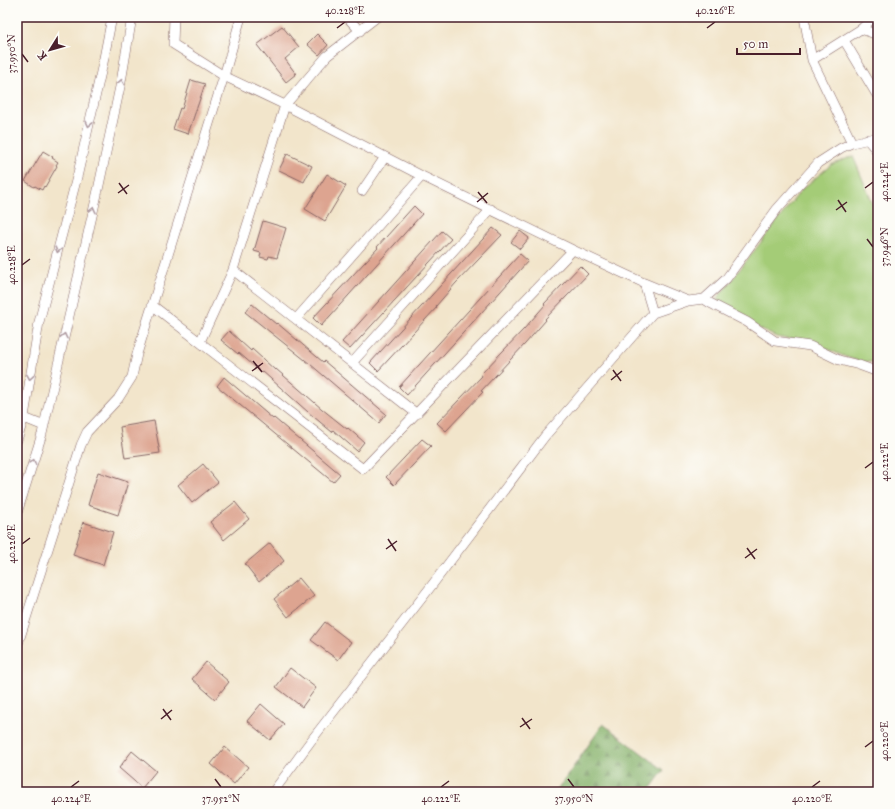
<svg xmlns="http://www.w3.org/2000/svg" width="895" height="809" font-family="'IM FELL Great Primer',serif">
<defs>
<pattern id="forest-firs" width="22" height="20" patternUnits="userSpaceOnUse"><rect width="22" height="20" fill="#83b068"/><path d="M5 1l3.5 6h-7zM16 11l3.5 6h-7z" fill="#6d8f56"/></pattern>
</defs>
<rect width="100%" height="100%" fill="#fdfcf7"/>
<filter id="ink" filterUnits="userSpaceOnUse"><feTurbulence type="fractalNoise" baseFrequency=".025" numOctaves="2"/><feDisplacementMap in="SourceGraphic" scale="8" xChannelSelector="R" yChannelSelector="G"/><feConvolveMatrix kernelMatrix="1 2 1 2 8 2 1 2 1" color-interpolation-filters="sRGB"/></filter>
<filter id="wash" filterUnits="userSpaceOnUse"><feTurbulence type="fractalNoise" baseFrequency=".012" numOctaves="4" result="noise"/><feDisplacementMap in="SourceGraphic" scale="16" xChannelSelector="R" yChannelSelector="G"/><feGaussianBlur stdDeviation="0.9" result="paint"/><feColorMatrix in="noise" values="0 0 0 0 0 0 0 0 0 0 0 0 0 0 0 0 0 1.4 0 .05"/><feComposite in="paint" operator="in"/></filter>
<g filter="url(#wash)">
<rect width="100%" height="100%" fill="#f2e5cb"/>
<path fill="#a4cc77" stroke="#777651" d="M853 156 874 207 878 249V356L876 361C856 367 825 345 806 341 792 338 785 341 770 334 753 326 736 314 720 304L717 299 802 189 831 165Z"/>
<path fill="url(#forest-firs)" stroke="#66684a" d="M603 724 664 770 648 792H556Z"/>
<g id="blocks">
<path fill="#dda490" d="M282 26 299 47 285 59 296 74 286 82 257 45Z
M317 34 328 45 319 55 307 44Z
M191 80 205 84 188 134 173 129 180 108 182 109Z
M43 151 53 157 52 158 58 162 56 165 57 166 45 187 44 186 42 190 35 186 34 187 25 181Z
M287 154 312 166 304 182 279 170Z
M327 174 346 186 325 221 305 209Z
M414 206 422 214 321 326 313 318 378 248 377 247Z
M263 221 286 228 277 258 269 256 268 259 260 257 261 253 254 251Z
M493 228 502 235 456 283 436 306 437 307 378 371 370 363Z
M442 231 451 239 350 349 342 342Z
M520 231 529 238 520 249 511 242Z
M520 254 528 261 407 395 399 387Z
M580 266 588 274 545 319 546 320 525 344 481 391 483 392 446 431 437 423 482 376 481 374 524 329 545 305 544 304Z
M252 304 276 324 277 323 323 362 324 361 386 414 379 423 310 364 245 312Z
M229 331 251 351 252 349 275 370 276 369 322 409 347 429 348 428 364 442 357 451 333 430 332 432 308 412 262 371 261 372 239 353 238 354 221 340Z
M224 377 273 419 274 418 340 474 333 482 217 386Z
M154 421 160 453 125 458 120 427Z
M422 439 431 446 394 485 386 477Z
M203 464 218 482 192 503 178 485Z
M98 472 128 482 118 515 88 505Z
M235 502 249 519 224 540 210 522Z
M83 522 113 532 103 565 73 555Z
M270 543 284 561 259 582 245 564Z
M299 578 314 596 288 617 274 599Z
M325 622 351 642 338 660 311 640Z
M206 662 229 682 215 699 192 679Z
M290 668 316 688 302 707 276 687Z
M261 704 284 724 270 740 247 721Z
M225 747 248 767 234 784 211 764Z
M132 751 156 771 142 788 119 768Z"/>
</g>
</g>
<g filter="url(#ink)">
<use href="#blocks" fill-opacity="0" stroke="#856463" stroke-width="1"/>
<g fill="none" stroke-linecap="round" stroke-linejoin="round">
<defs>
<path id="minor" d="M347 17 360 31
M804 17 812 60 852 143
M861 29 878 35
M844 40 878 97
M812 60 861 29 874 17
M867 139 878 152
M362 191 385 157
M573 250 644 283 688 301 704 299 726 279 777 209 818 163 841 148 852 143 878 137
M233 270 417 414
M644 283 653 313
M704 299 710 303 747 322 775 341 810 346 839 360 859 365 878 372
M152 305 363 469 573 250 422 176 285 105 224 76 173 44 174 17
M296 319 422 176
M200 342 233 270 285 105 327 56 377 17
M352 363 491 209
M17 415 44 426
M17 440 24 417 39 322 78 173 103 63 112 17
M17 513 42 434 98 190 121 82 132 17
M17 647 81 445 87 432 118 399 132 377 137 354 224 76 241 17
M273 792 310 742 429 589 545 436 653 313 688 301"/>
</defs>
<use href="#minor" stroke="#856463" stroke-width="10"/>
<use href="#minor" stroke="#fff" stroke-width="9"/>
</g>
<defs><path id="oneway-chevron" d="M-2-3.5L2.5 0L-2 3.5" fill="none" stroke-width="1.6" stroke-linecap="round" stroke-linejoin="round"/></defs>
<g stroke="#ae9aa0">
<use href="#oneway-chevron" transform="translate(121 82) rotate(-79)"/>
<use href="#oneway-chevron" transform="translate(89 124) rotate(103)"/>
<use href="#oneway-chevron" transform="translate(93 210) rotate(-77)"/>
<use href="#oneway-chevron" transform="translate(58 250) rotate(105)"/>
<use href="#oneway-chevron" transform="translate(64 336) rotate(-77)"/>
<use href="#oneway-chevron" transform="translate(30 377) rotate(99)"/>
<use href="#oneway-chevron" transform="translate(33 462) rotate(-72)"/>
</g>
</g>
<path fill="none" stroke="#4a1f2b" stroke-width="1.5" d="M337 28 345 22M707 28 715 22M22 54 28 62M119 183 127 194M865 188 873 182M478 192 487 203M118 193 129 185M838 200 846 212M477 202 488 193M836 210 847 202M867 239 873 247M22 265 30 259M253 361 262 372M613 370 621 381M252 371 263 363M611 380 622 371M865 468 873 462M388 539 396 551M22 544 30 538M747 548 755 559M386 549 397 541M745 558 757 549M163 709 171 720M522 718 530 729M161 719 172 710M520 727 532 719M865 747 873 741M215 779 221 787M568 779 574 787M71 787 79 781M441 787 449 781M812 787 820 781"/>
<rect width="895" height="809" fill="none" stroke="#fdfcf7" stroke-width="44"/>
<g transform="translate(50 50) rotate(233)" stroke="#fdfcf7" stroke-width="3" paint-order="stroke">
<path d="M0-3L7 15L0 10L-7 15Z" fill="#4a1f2b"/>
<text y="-6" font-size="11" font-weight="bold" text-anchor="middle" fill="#4a1f2b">K</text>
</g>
<path d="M737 48v6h63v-6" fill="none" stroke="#4a1f2b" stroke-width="2"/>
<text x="743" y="48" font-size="12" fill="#4a1f2b" stroke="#fdfcf7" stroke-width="3" paint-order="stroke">50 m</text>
<rect x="22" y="22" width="851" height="765" fill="none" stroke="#4a1f2b" stroke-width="1.5"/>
<g font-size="10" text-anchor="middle" fill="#4a1f2b">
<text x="345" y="14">40.228°E</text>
<text x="715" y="14">40.226°E</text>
<text transform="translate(11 54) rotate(-90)" y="4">37.950°N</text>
<text transform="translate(884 182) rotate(-90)" y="4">40.224°E</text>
<text transform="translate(884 247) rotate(-90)" y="4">37.946°N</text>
<text transform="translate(11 265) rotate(-90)" y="4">40.228°E</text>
<text transform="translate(884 462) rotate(-90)" y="4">40.222°E</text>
<text transform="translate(11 544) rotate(-90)" y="4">40.226°E</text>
<text transform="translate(884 741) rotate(-90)" y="4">40.220°E</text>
<text x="71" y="802">40.224°E</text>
<text x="221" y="802">37.952°N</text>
<text x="441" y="802">40.222°E</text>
<text x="574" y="802">37.950°N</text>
<text x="812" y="802">40.220°E</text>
</g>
</svg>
